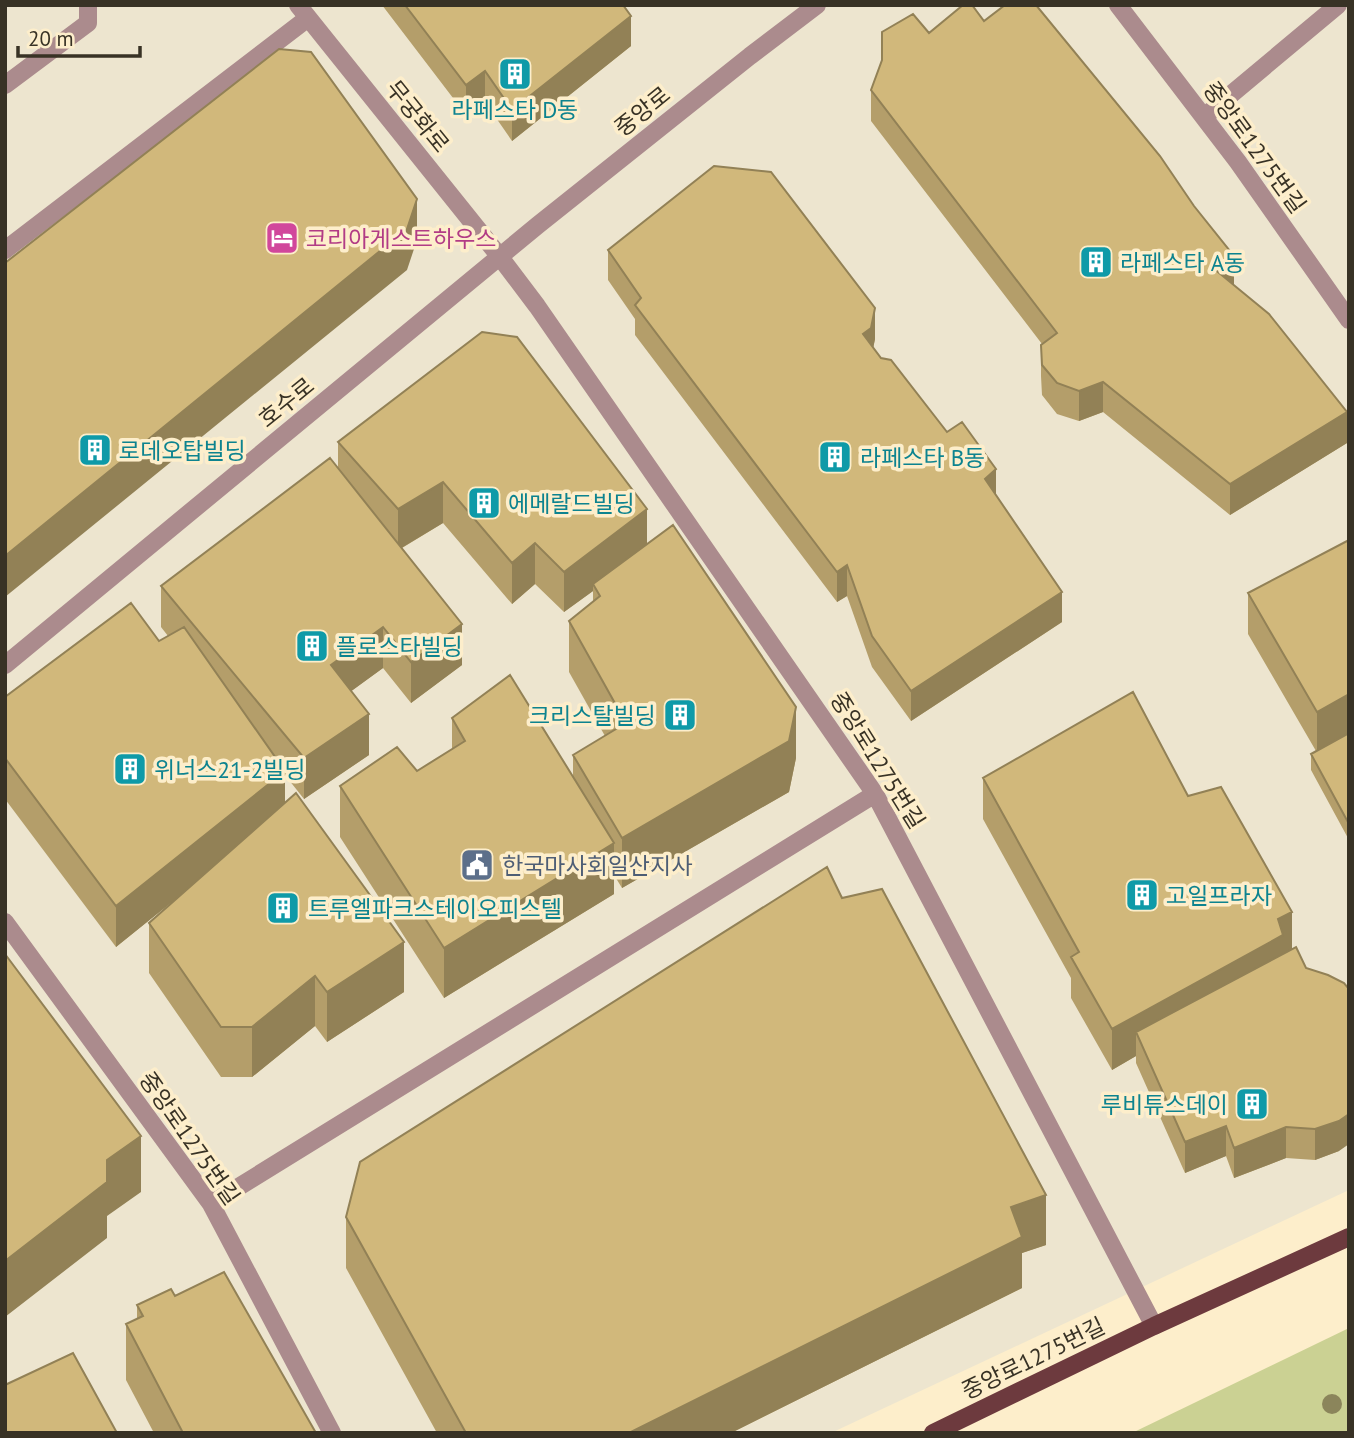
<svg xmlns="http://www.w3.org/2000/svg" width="1354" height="1438" font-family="'PT Sans','Noto Sans KR',sans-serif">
<rect width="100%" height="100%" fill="#fdeecb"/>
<path fill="#ede5cf" d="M5 5H1349V1190L831 1433H5Z"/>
<path fill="#cbd193" d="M1349 1328V1433H1132Z"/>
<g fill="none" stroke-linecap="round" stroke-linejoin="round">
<path stroke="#ab8b8d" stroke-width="18" d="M298 5 500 257 537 306 875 794 1154 1326
M1118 5 1238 162 1349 320
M5 85 88 23V5
M1204 117 1338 5
M5 250 308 18
M5 665 538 225 750 56 817 5
M5 922 211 1204 332 1433
M211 1204 875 794"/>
<path stroke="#6d3a3e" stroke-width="18" d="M933 1433 1154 1326 1349 1237"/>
</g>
<circle fill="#8b855b" cx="1332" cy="1404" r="10"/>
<path fill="#b49e6a" d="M382 5H623L631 46 512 141 485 102 466 115Z
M984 21 1234 286 1347 443 1230 515 1103 412 1079 421 1057 414 1042 395 1041 376V345L1042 344 871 121V90L929 33Z
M608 250 875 339 873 348 881 358 996 495 1062 622 911 721 872 667 847 596 837 602 635 335V319L608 280Z
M338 442 647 544 796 758 789 792 622 888 614 875V894L444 998 340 837V786L417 771 452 750V718L573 777V755L605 736 569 672V621L593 601V591L564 612 535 584 512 604 443 523 402 548 462 665 411 703 383 668 351 691 369 755 304 799 285 775V803L404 992 327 1042 315 1026 252 1077H221L149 973V923L173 901 116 947 5 799V697L159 641 168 636 161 627V586L338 468Z
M1349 540V840L1311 770V754L1316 751 1248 634V593Z
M983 778 1188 796 1292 949 1339 1151 1315 1160 1286 1158 1234 1178 1226 1156 1185 1173 1136 1063V1056L1112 1070 1071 998V978L983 819Z
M842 898 1046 1245 1022 1253V1288L731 1433H437L346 1268V1217Z
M175 1296 316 1433H154L126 1380V1324L137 1319V1305Z"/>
<path fill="#928156" d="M631 16V46L512 141V110Z
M485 71V102L466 115V85Z
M417 199V240L407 270 5 597V556Z
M1234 256V287L1213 268Z
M875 308V339L871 359 863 334Z
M1103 382V412L1079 421V391Z
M1347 412V443L1230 515V484Z
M996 469V499L985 479Z
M443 482V523L398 550V509Z
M647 509V550L593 584V591L564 612V572Z
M535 543V584L512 604V563Z
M847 565V596L837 602V572Z
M1062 592V622L911 721V691Z
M462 624V665L411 703V662Z
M383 627V668L331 706V665Z
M1349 694V735L1317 753V712Z
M796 707V758L789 792 622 888V838Z
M369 714V755L304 799V758Z
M285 771V811L116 947V906Z
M614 843V894L444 998V948Z
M1292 912V953L1136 1032V1056L1112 1070V1029L1278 919Z
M404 942V992L327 1042V992Z
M315 976V1026L252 1077V1027Z
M1349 1114V1144L1339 1151 1315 1160V1129Z
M1226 1126V1156L1185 1173V1142Z
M1286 1127V1158L1234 1178V1148Z
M141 1136V1192L107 1216V1238L5 1317V1261L107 1160Z
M1046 1195V1245L1022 1253V1288L731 1433H629L1011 1207Z"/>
<path fill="#d1b87b" stroke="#928156" stroke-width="2" d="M405 5H623L631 16 512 110 485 71 466 85Z
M963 5H972L984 21 1005 5H1036L1160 156 1194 206 1234 256 1213 268 1269 314 1347 412 1230 484 1103 382 1079 391 1057 383 1042 365 1041 345 1057 333 871 90 882 60V32L913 14 929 33Z
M279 49 311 52 417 199 407 229 5 556V263Z
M714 166 771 172 875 308 871 328 863 334 881 358 891 360 947 432 962 422 996 469 985 479 1062 592 911 691 872 636 847 565 837 572 635 305 641 298 608 250Z
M482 332 517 337 647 509 564 572 535 543 512 563 443 482 398 509 338 442Z
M330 458 462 624 411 662 383 627 331 665 369 714 304 758 161 586Z
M673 525 796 707 789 741 622 838 573 755 626 723 569 621 600 596 593 584Z
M1349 540V694L1317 712 1248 593Z
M131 603 159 641 184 627 285 771 116 906 5 758V697Z
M510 675 614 843 444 948 340 786 397 747 417 771 465 741 452 718Z
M1133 692 1188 796 1221 787 1292 912 1278 919 1283 935 1112 1029 1071 957 1079 952 983 778Z
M1349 733V824L1311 754Z
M296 793 404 942 327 992 315 976 252 1027H221L149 923Z
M827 867 842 898 882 889 1046 1195 1011 1207 1022 1237 629 1433H466L346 1217 360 1162Z
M1296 947 1306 968 1328 975 1344 983 1349 989V1114L1339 1121 1315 1129 1286 1127 1234 1148 1226 1126 1185 1142 1136 1032Z
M5 954 141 1136 107 1160V1182L5 1261Z
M224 1272 316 1433H183L126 1324 143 1316 137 1305 171 1289 175 1296Z
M73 1353 117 1433H5V1385Z"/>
<defs>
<symbol id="building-square" viewBox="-11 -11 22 22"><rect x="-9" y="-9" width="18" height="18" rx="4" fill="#0f9aa8" stroke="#fdeecb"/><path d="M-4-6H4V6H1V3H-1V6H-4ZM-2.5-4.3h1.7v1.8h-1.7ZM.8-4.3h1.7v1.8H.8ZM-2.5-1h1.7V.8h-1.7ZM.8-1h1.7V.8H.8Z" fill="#fff"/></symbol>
<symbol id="hotel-square" viewBox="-11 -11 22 22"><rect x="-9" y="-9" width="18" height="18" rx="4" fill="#d1479c" stroke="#fdeecb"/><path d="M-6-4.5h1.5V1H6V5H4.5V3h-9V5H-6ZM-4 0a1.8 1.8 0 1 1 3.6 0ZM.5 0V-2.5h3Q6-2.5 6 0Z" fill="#fff"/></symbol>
<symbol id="civic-square" viewBox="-11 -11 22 22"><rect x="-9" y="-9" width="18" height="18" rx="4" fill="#5c6f8a" stroke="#fdeecb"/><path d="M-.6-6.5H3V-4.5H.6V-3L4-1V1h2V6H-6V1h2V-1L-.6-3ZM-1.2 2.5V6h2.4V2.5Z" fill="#fff"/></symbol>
</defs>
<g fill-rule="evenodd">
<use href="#building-square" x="496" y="55" width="38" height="38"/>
<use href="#hotel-square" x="263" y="219" width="38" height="38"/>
<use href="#building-square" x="1077" y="243" width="38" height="38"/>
<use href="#building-square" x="76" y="431" width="38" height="38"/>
<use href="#building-square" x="816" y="438" width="38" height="38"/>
<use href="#building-square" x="465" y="484" width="38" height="38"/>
<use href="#building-square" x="293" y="627" width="38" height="38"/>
<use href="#building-square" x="661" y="696" width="38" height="38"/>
<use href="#building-square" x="111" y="750" width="38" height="38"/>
<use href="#civic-square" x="458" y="846" width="38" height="38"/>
<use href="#building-square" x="1123" y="876" width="38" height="38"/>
<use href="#building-square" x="264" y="889" width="38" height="38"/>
<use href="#building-square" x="1233" y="1085" width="38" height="38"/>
</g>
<g text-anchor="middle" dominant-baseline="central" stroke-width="7" stroke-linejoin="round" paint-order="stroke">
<g font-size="23" fill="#0d838f" stroke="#fdeecb" text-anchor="start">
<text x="515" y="109" text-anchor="middle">라페스타 D동</text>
<text x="1120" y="262">라페스타 A동</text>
<text x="119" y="450">로데오탑빌딩</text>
<text x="860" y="457">라페스타 B동</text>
<text x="508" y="503">에메랄드빌딩</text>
<text x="336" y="646">플로스타빌딩</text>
<text x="656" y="715" text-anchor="end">크리스탈빌딩</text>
<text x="154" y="769">위너스21-2빌딩</text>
<text x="1166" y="895">고일프라자</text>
<text x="308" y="908">트루엘파크스테이오피스텔</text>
<text x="1228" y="1104" text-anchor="end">루비튜스데이</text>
</g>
<g font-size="23" fill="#383225" stroke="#fdeecb">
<text transform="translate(642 111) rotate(-39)">중앙로</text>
<text transform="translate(418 116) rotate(51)">무궁화로</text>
<text transform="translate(1255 147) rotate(54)">중앙로1275번길</text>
<text transform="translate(286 402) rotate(-39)">호수로</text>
<text transform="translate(878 760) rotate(58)">중앙로1275번길</text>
<text transform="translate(190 1138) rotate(55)">중앙로1275번길</text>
<text transform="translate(1033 1358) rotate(-26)">중앙로1275번길</text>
</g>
<g font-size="23" fill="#b23c85" stroke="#fdeecb" text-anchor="start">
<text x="306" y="238">코리아게스트하우스</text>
</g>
<g font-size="23" fill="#4e5e75" stroke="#fdeecb" text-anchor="start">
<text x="502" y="865">한국마사회일산지사</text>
</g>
</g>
<rect width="1354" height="1438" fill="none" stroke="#383225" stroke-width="14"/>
<path d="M18 46v10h122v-10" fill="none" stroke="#383225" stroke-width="3.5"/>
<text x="28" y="46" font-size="21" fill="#383225" stroke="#fdeecb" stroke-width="5" paint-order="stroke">20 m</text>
</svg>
